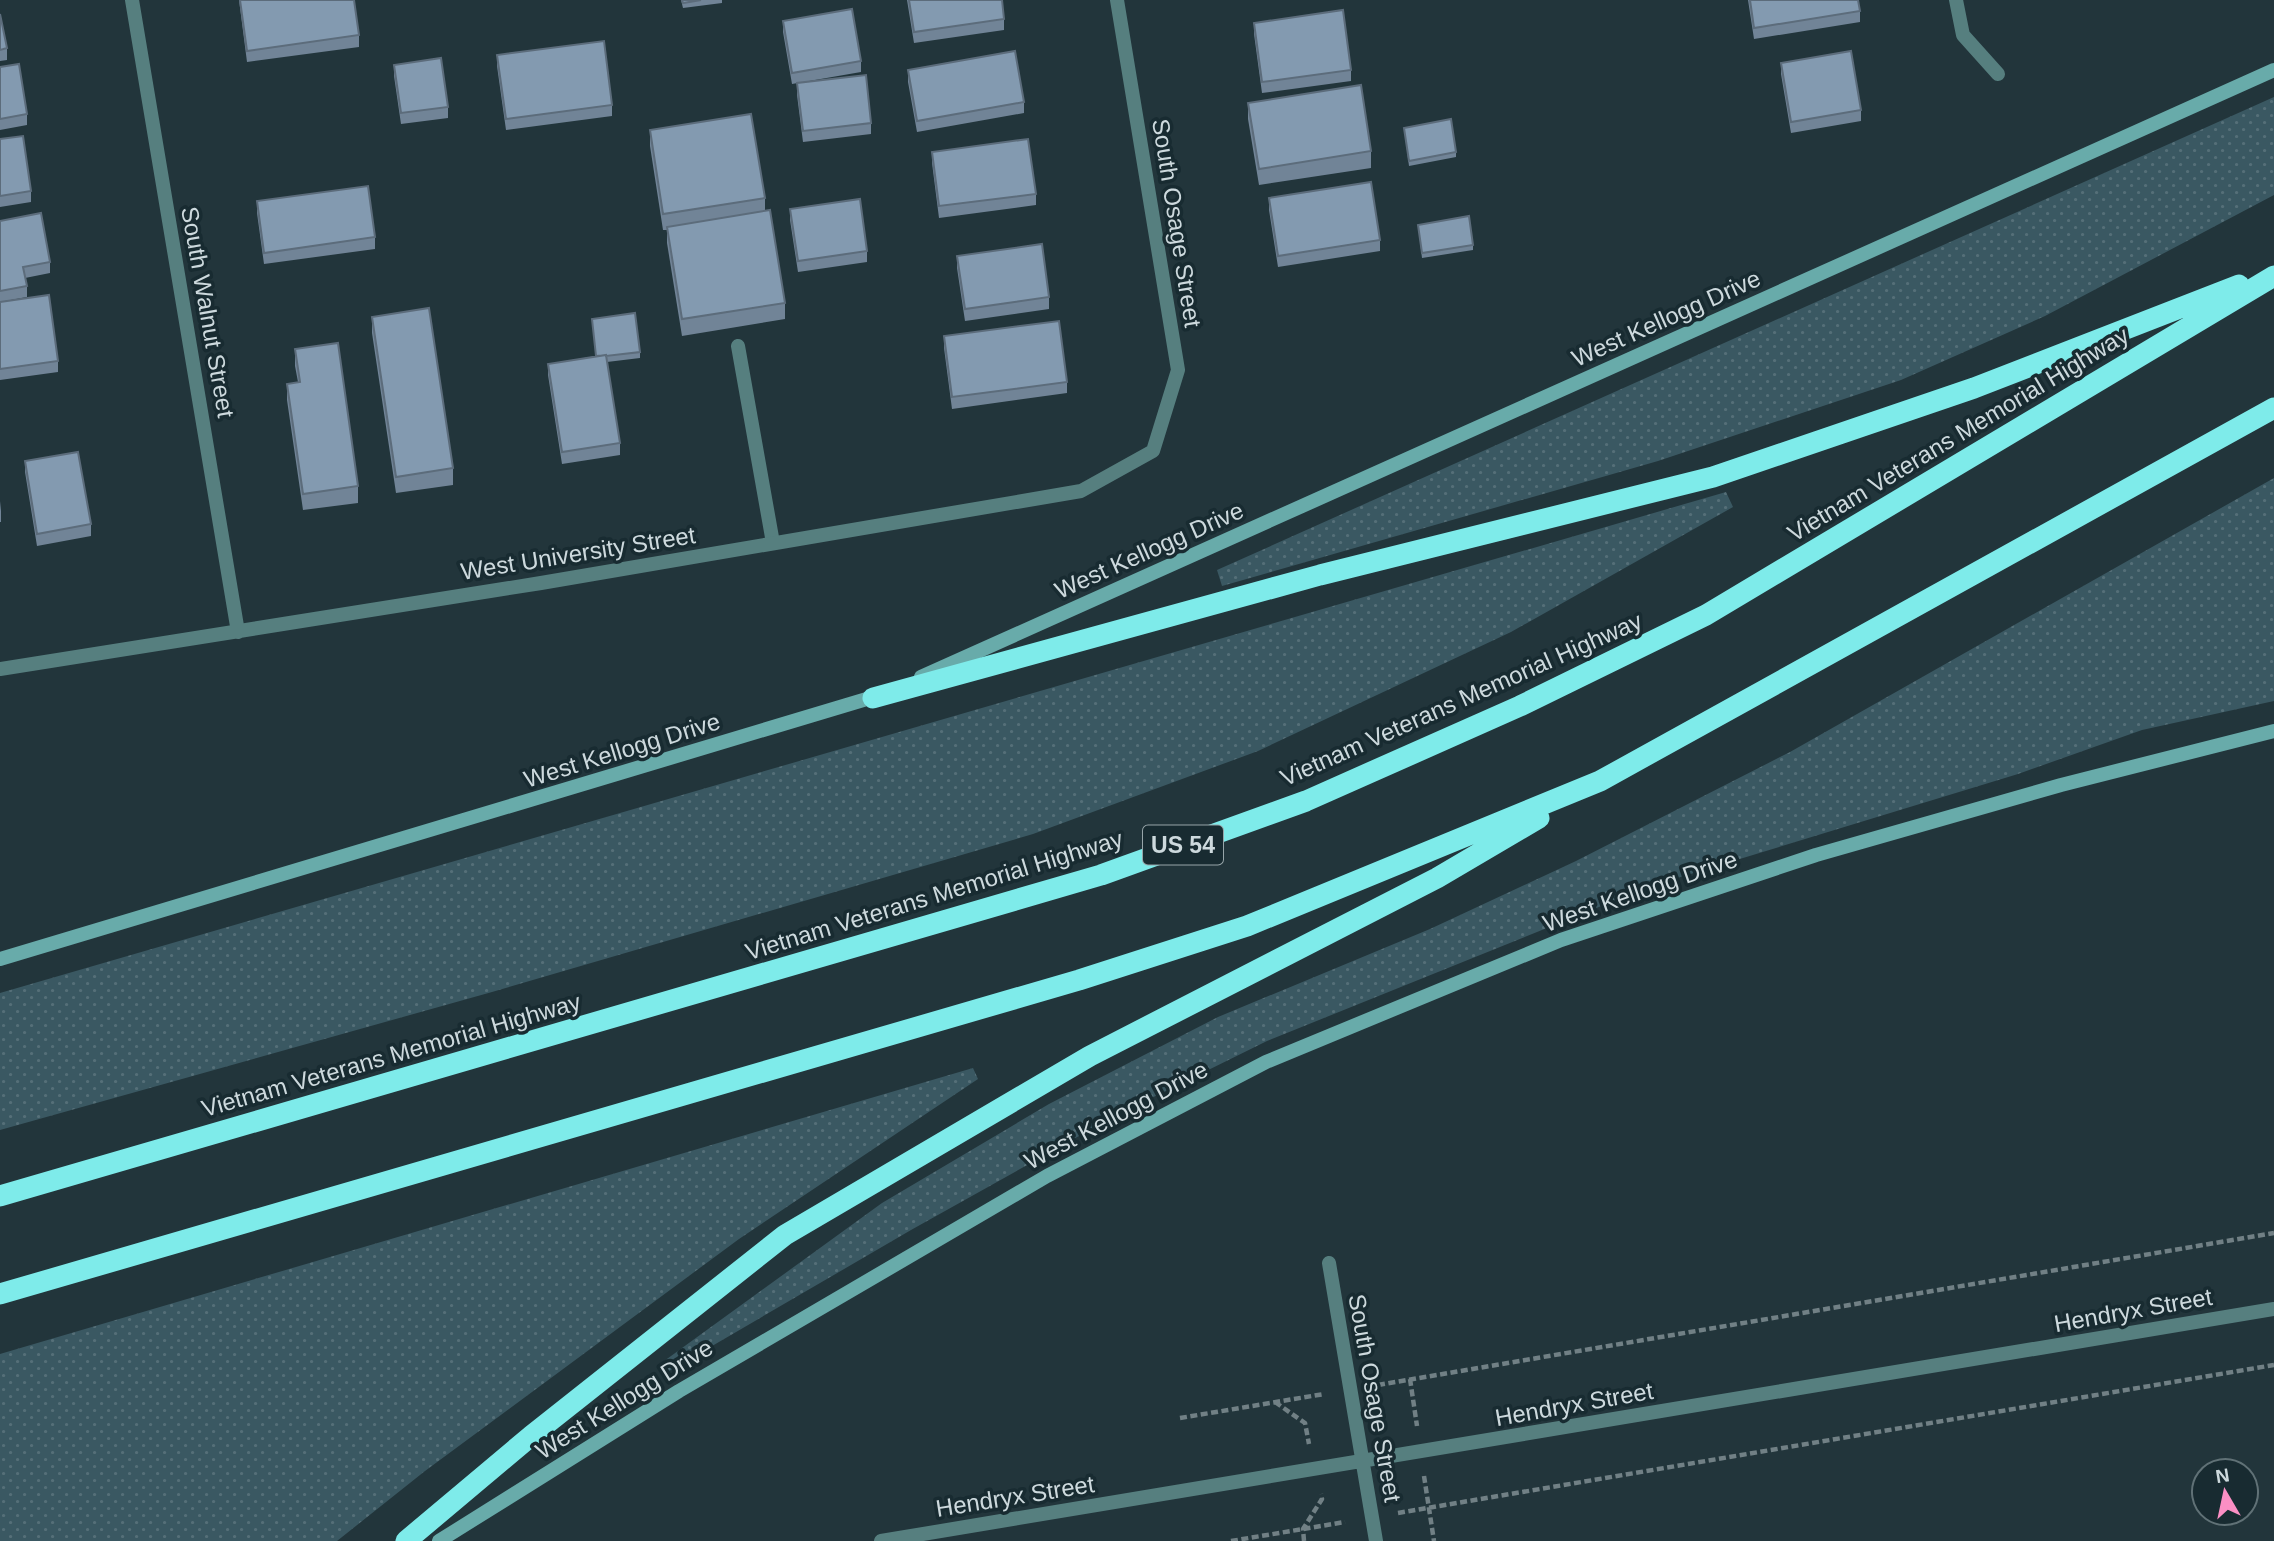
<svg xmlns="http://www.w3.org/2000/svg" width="2274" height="1541" font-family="Arial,sans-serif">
<defs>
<pattern id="grass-dots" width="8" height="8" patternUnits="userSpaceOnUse" patternTransform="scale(1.75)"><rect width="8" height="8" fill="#3a5862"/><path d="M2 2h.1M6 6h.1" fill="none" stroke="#556f78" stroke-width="1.8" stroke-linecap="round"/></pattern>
</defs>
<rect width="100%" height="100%" fill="#22353b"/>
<path fill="url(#grass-dots)" d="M2274 97V195L2045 316 1901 380 1658 461 1222 586 1217 570Z
M2274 478V701L2142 730 2018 774 1651 886 1267 1041 1113 1117 911 1230 664 1374 660 1364 882 1203 1049 1104 1218 1017 1430 929 1576 861 1790 752Z
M1726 492 1733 507 1511 632 1258 751 1033 834 492 992 0 1130V993Z
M973 1068 978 1079 739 1239 425 1471 337 1541H0V1354Z"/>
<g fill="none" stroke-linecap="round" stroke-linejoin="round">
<path stroke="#718085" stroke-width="4.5" stroke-dasharray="7 3.5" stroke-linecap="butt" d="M1410 1379 1417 1426
M1378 1385 2274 1233
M1275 1402 1305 1423 1309 1444
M1180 1418 1324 1394
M1424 1476 1434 1541
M1398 1513 2274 1365
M1231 1541 1345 1522
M1304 1541 1303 1529 1322 1499 1321 1494"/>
<path stroke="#567f7f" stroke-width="14" d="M738 346 773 543"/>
<path stroke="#567f7f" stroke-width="14" d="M132 0 238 632
M1956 0 1963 35 1998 74
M0 669 541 583 1081 491 1153 451 1178 370 1117 0
M1329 1263 1376 1541
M881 1541 2274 1309"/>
<path stroke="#68abaa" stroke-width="14" d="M921 677 2274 70
M0 959 880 695
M439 1541 679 1391 1047 1176 1266 1062 1561 940 1816 855 2061 785 2274 731"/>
<path stroke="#7eebea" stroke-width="21" d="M873 698 1320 575 1713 477 1974 388 2239 285
M0 1196 1101 875 1306 801 1520 706 1706 615 2274 276
M0 1294 1079 980 1247 926 1600 781 2274 408
M406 1541 531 1436 785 1235 1090 1056 1437 878 1539 818"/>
</g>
<path fill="#718497" d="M239 0H354L359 35V47L247 62Z
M681 0H722V3L683 8Z
M907 0H1002L1004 19V30L914 43Z
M1748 0H1858L1860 11V22L1754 39Z
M0 14 7 48V60L0 61Z
M783 21 861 61V72L792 84 783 32Z
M1254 23 1351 70V81L1262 93 1254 34Z
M497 55 612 105V116L506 130 497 66Z
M1781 63 1861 110V121L1791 133 1781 74Z
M394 65 448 107V118L401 124 394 76Z
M0 67 27 114V125L0 130Z
M908 70 1024 102V113L917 132 908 82Z
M797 83 871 123V134L803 142 797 95Z
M1248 103 1371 151V168L1259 185 1248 119Z
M1404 128 1456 152V157L1409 166Z
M650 130 765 198V211L785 303V319L682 336 667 243V230H663L650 146Z
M0 139 31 191V202L0 207Z
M932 152 1036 194V205L939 218 932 163Z
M1269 198 1380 240V251L1278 267 1269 210Z
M257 201 375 237V249L264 264 257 213Z
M790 209 867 251V262L798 272 790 220Z
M0 221 50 262V273L25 278 27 286V297L5 301 58 361V372L0 380Z
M1418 225 1473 245V250L1422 258Z
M957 256 1049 297V309L965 321 957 268Z
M372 317 453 468V485L396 493 372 333Z
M592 319 640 352V358L607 362 620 443V455L562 464 548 375V364L596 356Z
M944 336 1067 382V393L952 409 944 348Z
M295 349 358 486V503L303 510 287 400V384L298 382 295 366Z
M25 461 91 524V536L37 546 25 472Z
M0 501 1 511V522H0Z"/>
<path fill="#839ab0" stroke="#5c6c7b" stroke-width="2" d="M240 0H354L359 35 247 51Z
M682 0H701L683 3Z
M909 0H1002L1004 19 914 32Z
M1750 0H1858L1860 11 1754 28Z
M852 9 861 61 792 73 783 21Z
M1343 10 1351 70 1262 82 1254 23Z
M0 14 7 48 0 50Z
M604 41 612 105 506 119 497 55Z
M1015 51 1024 102 917 121 908 70Z
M1851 51 1861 110 1791 122 1781 63Z
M441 58 448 107 401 113 394 65Z
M19 64 27 114 0 119V67Z
M866 75 871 123 803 131 797 83Z
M1361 85 1371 151 1259 169 1248 103Z
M751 114 765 198 663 214 650 130Z
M1451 119 1456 152 1409 161 1404 128Z
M23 136 31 191 0 196V139Z
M1028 139 1036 194 939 206 932 152Z
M1371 182 1380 240 1278 256 1269 198Z
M368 186 375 237 264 253 257 201Z
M860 199 867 251 798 261 790 209Z
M770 210 785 303 682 319 667 227Z
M41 213 50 262 23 267 27 286 0 291V221Z
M1469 216 1473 245 1422 253 1418 225Z
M1042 244 1049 297 965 309 957 256Z
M49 295 58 361 0 369V302Z
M429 308 453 468 396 477 372 317Z
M635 313 640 352 606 356V355L596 356 592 319Z
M1059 321 1067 382 952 397 944 336Z
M338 343 358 486 303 494 287 384 300 382 295 349Z
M606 355 620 443 562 452 548 364Z
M78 452 91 524 37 534 25 461Z"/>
<g text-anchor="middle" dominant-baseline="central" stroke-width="7" stroke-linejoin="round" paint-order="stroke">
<rect fill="#182b31" stroke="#97a5a9" stroke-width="2" x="1143" y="825.5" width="80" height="39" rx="5"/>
<g font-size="23" font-weight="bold" fill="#cdd9dd">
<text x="1183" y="845">US 54</text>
</g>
<g font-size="24" fill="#cdd9dd" stroke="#182b31">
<text transform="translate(1177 223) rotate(81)">South Osage Street</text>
<text transform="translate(208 312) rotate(80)">South Walnut Street</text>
<text transform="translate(1666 318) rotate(-24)">West Kellogg Drive</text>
<text transform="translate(1958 434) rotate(-31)">Vietnam Veterans Memorial Highway</text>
<text transform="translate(1149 550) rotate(-24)">West Kellogg Drive</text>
<text transform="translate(578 553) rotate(-9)">West University Street</text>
<text transform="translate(1461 699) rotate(-24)">Vietnam Veterans Memorial Highway</text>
<text transform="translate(622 750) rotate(-17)">West Kellogg Drive</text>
<text transform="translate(1640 891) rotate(-19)">West Kellogg Drive</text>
<text transform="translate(934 895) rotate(-17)">Vietnam Veterans Memorial Highway</text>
<text transform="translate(391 1055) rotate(-16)">Vietnam Veterans Memorial Highway</text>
<text transform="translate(1116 1115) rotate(-28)">West Kellogg Drive</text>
<text transform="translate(2133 1310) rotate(-10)">Hendryx Street</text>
<text transform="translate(1375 1398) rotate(80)">South Osage Street</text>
<text transform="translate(624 1399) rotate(-32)">West Kellogg Drive</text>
<text transform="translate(1574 1404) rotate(-10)">Hendryx Street</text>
<text transform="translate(1015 1496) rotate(-9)">Hendryx Street</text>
</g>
</g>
<g transform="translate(2225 1492) rotate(351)"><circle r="33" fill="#182b31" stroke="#607176" stroke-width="2"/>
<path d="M0-5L12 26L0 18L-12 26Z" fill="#fb8fc4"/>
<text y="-10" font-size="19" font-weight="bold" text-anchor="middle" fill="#cdd9dd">N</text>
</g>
</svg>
